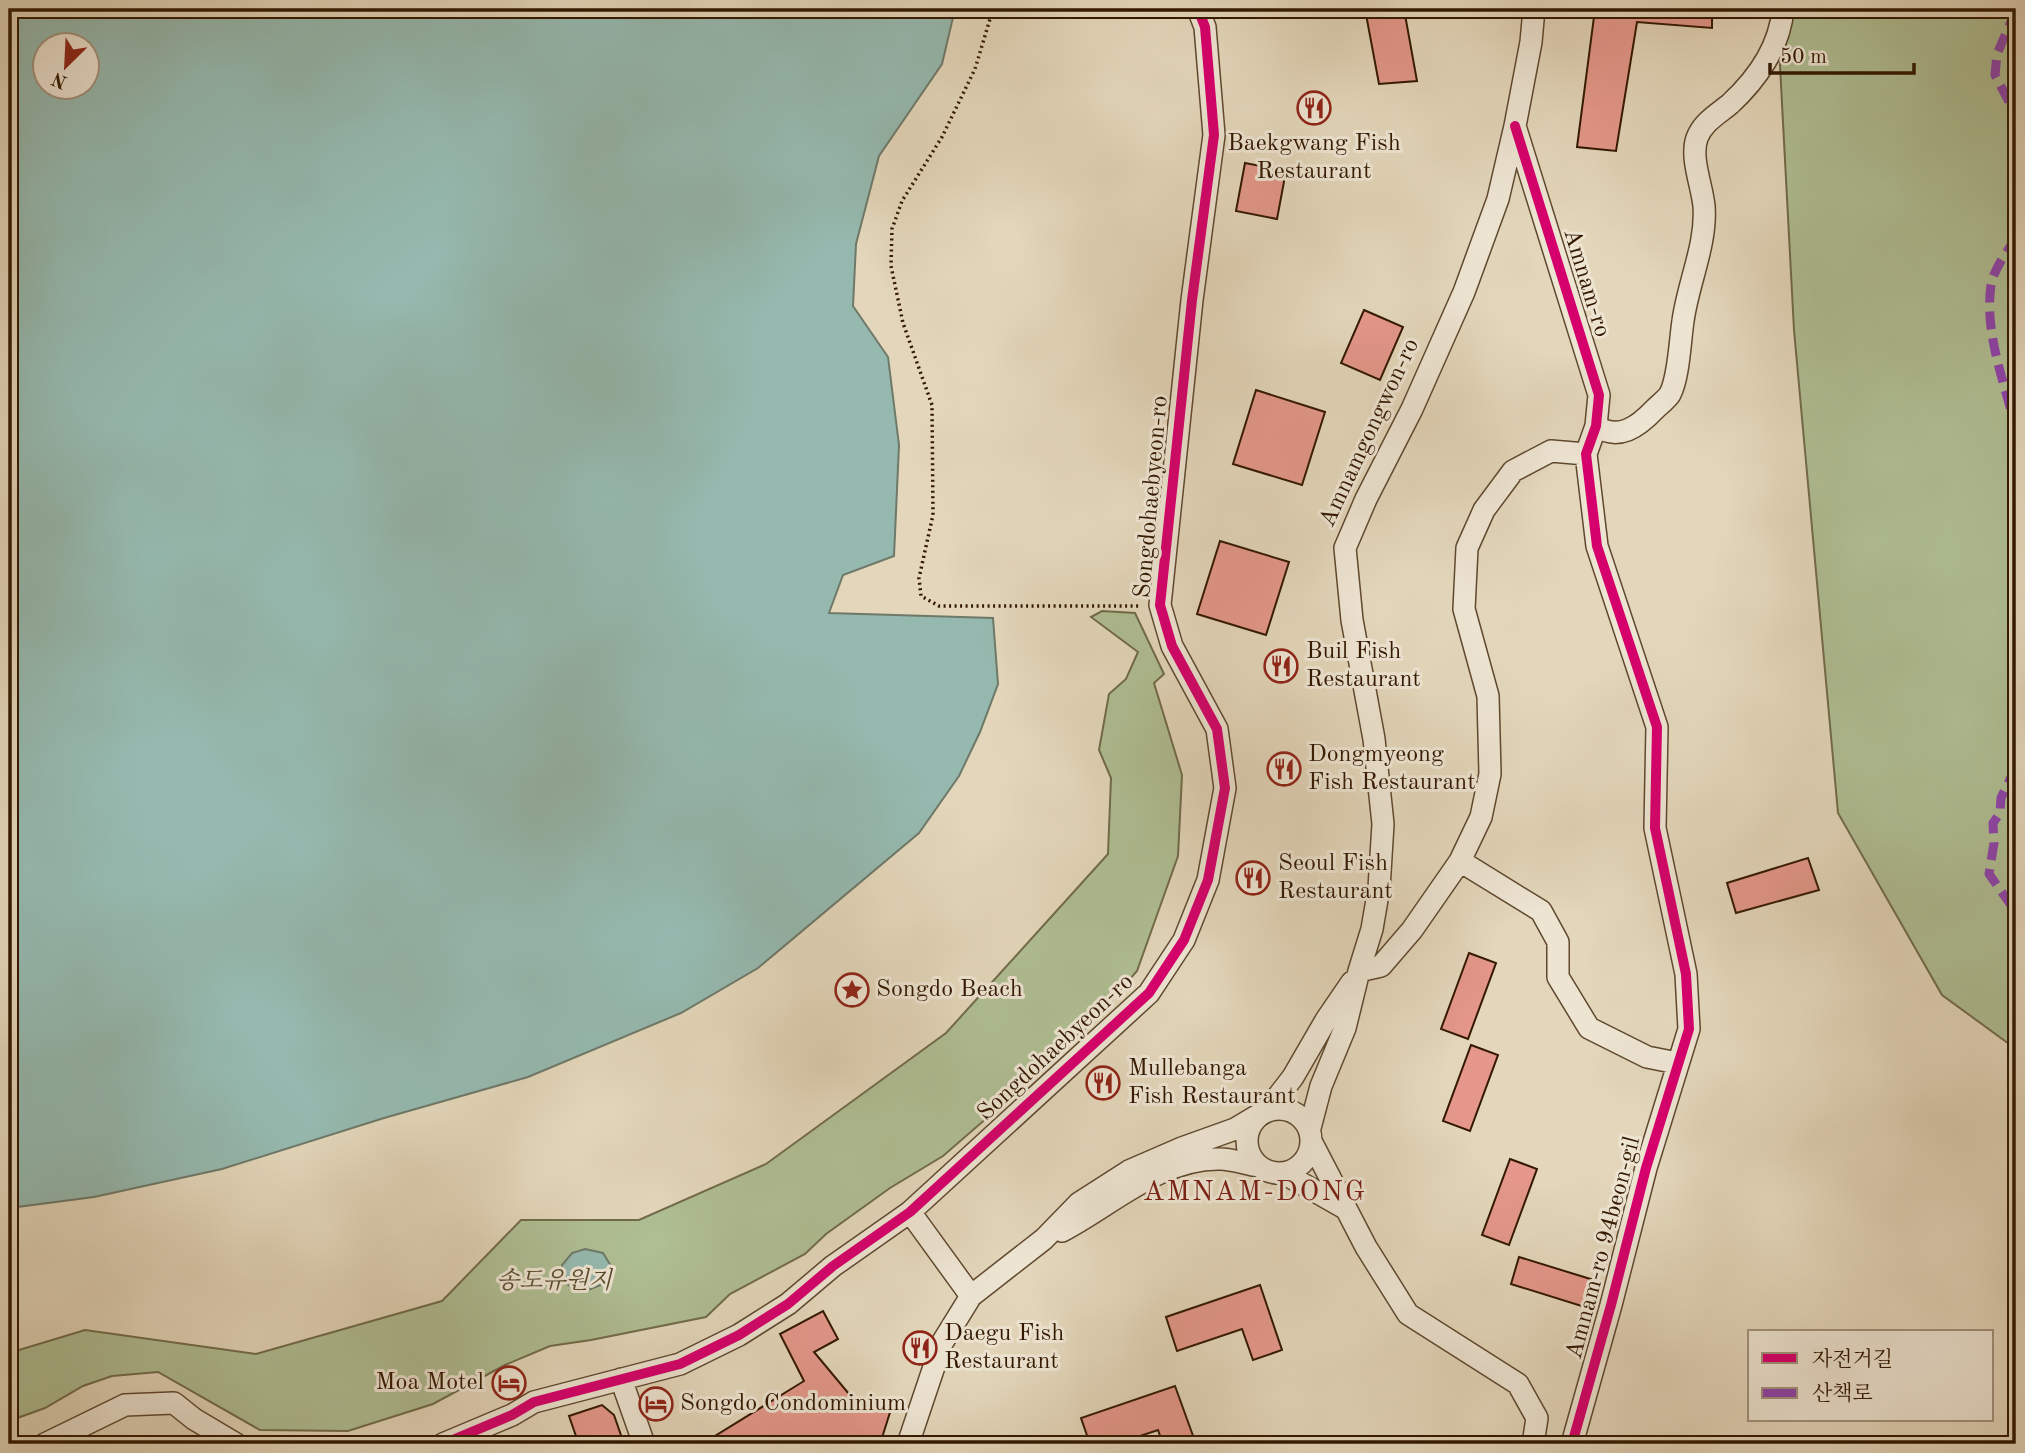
<svg xmlns="http://www.w3.org/2000/svg" width="2025" height="1453" font-family="'Old Standard TT','Noto Serif KR',serif">
<rect width="100%" height="100%" fill="#e3d6ba"/>
<filter id="stains"><feTurbulence type="fractalNoise" baseFrequency=".00286" numOctaves="4"/><feColorMatrix values="0 0 0 0 .2 0 0 0 0 .09 0 0 0 0 .02 0 0 0 .5 -.17"/></filter>
<radialGradient id="worn" r=".72"><stop offset=".6" stop-color="#630" stop-opacity="0"/><stop offset="1" stop-color="#630" stop-opacity=".3"/></radialGradient>
<path fill="#afbe93" stroke="#716b4a" stroke-width="2" d="M1777 9H2016V1049L1942 995 1838 813 1794 330Z
M1102 611 1135 613 1164 674 1154 683 1182 775 1178 856 1137 971 1090 1024 1018 1091 943 1156 890 1188 826 1234 805 1254 730 1294 706 1317 591 1340 550 1346 505 1365 433 1404 348 1431 260 1430 158 1372 112 1376 83 1386 45 1408 9 1421V1353L85 1330 256 1354 442 1301 521 1220H639L766 1164 946 1033 1108 854 1111 778 1099 750 1109 694 1126 679 1138 652 1091 617Z"/>
<path fill="#95b9af" stroke="#6e7969" stroke-width="2" fill-rule="evenodd" d="M9 9H955L942 64 879 156 856 244 853 306 888 357 899 445 894 556 843 575 829 613 993 618 998 684 980 732 959 776 919 833 758 968 681 1013 528 1077 384 1118 222 1169 94 1197 9 1208ZM46 46H88V88H46Z
M585 1249 603 1253 611 1266 605 1283C586 1292 580 1295 563 1281L562 1265 572 1253Z"/>
<path fill="#e4978a" stroke="#331800" stroke-width="2" d="M1365 9H1404L1417 81 1379 84Z
M1595 9H1712V28L1637 22 1616 151 1577 147Z
M1245 163 1286 171 1277 219 1236 211Z
M1364 310 1403 327 1380 380 1341 363Z
M1256 390 1325 412 1302 485 1233 464Z
M1220 541 1289 562 1266 635 1197 614Z
M1808 858 1819 890 1736 913 1727 883Z
M1469 953 1496 963 1468 1039 1441 1029Z
M1471 1045 1498 1055 1470 1131 1443 1121Z
M1510 1159 1537 1169 1509 1245 1482 1235Z
M1519 1257 1597 1281 1588 1308 1511 1284Z
M1260 1285 1282 1350 1253 1360 1242 1329 1177 1351 1166 1317Z
M823 1311 838 1339 814 1352 854 1400 893 1403 880 1444H702L804 1381 780 1334Z
M1175 1386 1196 1444H1163L1158 1430 1116 1444H1090L1081 1418Z
M602 1405 614 1415 624 1444H587L585 1436 577 1439 569 1416Z"/>
<g fill="none" stroke-linecap="round" stroke-linejoin="round">
<defs>
<path id="minor" d="M1515 126 1599 395 1596 426 1586 454 1597 546 1657 727 1655 828 1686 974 1689 1029 1646 1168 1611 1305 1572 1444
M1596 426C1619 441 1638 427 1655 409 1659 405 1667 399 1670 394 1679 377 1680 340 1683 321 1688 283 1707 244 1704 206 1702 185 1690 158 1697 138 1703 122 1718 114 1730 104 1757 79 1780 46 1783 9
M1460 861 1481 817 1490 774 1488 696 1464 609 1467 548 1484 510 1513 471 1551 451 1586 454
M1359 971 1381 966 1412 930 1460 861 1541 911 1558 942V977L1589 1028 1647 1057 1677 1063
M1247 1141a32 32 0 1 1 64 0a32 32 0 1 1-64 0Z
M1310 1128 1321 1086 1345 1028 1359 971 1372 929 1379 888 1383 824 1374 739 1352 620 1345 548 1366 499 1412 409 1464 292 1498 199 1515 126 1531 42 1534 9
M1312 1143 1366 1247 1408 1314 1518 1384 1537 1418 1533 1444
M1285 1174 1343 1207
M910 1212 971 1296
M1062 1231C1112 1205 1160 1158 1220 1159 1232 1159 1246 1164 1258 1166
M621 1379 644 1444
M45 1444 125 1405 174 1403 194 1419 236 1444
M443 1444 512 1415 534 1402 680 1364 739 1335 788 1304 833 1266 910 1212 1149 993 1184 940 1208 880 1225 788 1217 729 1172 646 1160 605 1192 300 1214 135 1205 27 1198 9
M908 1444 942 1343 971 1296 1044 1239 1079 1203 1129 1171 1182 1148 1235 1129 1260 1114 1276 1099 1293 1077 1326 1020 1352 982"/>
</defs>
<use href="#minor" stroke="#5f482e" stroke-width="24"/>
<path stroke="#331800" stroke-width="3.5" stroke-dasharray="2 3.5" stroke-linecap="butt" d="M993 9 975 69 942 137 902 201 892 229 891 266 903 323 932 405 933 515 919 578 921 596 939 606H1141"/>
<use href="#minor" stroke="#ede4d2" stroke-width="21"/>
<path stroke="#8e44ad" stroke-width="9" stroke-dasharray="18 9" stroke-linecap="butt" d="M2016 10 1997 54 1995 75 2016 115
M2016 237C2008 251 1994 268 1991 285 1984 334 2005 383 2016 430
M2016 767 2001 798 2000 813 1993 823 1994 843 1989 874 2016 912"/>
<defs>
<path id="cycleway" d="M1515 126 1599 395 1596 426 1586 454 1597 546 1657 727 1655 828 1686 974 1689 1029 1646 1168 1611 1305 1572 1444
M443 1444 512 1415 534 1402 680 1364 739 1335 788 1304 833 1266 910 1212 1149 993 1184 940 1208 880 1225 788 1217 729 1172 646 1160 605 1192 300 1214 135 1205 27 1198 9"/>
</defs>
<use href="#cycleway" stroke="#ede4d2" stroke-width="15"/>
<use href="#cycleway" stroke="#d6006c" stroke-width="10"/>
</g>
<defs>
<symbol id="restaurant-ring" viewBox="-11 -11 22 22"><circle r="9.5" fill="#ede4d2" stroke="#8f2418" stroke-width="1.5"/><path d="M-5-6h1v4h1v-4h1v4h1v-4h1v5L-1.5 .5V6h-2V.5L-5-1ZM5-6V6H3V1.5H1.5Q1.5-4 5-6Z" fill="#8f2418"/></symbol>
<symbol id="sight-ring" viewBox="-11 -11 22 22"><circle r="9.5" fill="#ede4d2" stroke="#8f2418" stroke-width="1.5"/><path d="M0-6L1.8-2.2L6-1.7L2.9 1.2L3.7 5.4L0 3.3L-3.7 5.4L-2.9 1.2L-6-1.7L-1.8-2.2Z" fill="#8f2418"/></symbol>
<symbol id="hotel-ring" viewBox="-11 -11 22 22"><circle r="9.5" fill="#ede4d2" stroke="#8f2418" stroke-width="1.5"/><path d="M-6-4.5h1.5V1H6V5H4.5V3h-9V5H-6ZM-4 0a1.8 1.8 0 1 1 3.6 0ZM.5 0V-2.5h3Q6-2.5 6 0Z" fill="#8f2418"/></symbol>
</defs>
<g fill-rule="evenodd">
<use href="#restaurant-ring" x="1295" y="89" width="38" height="38"/>
<use href="#restaurant-ring" x="1262" y="647" width="38" height="38"/>
<use href="#restaurant-ring" x="1265" y="750" width="38" height="38"/>
<use href="#restaurant-ring" x="1234" y="859" width="38" height="38"/>
<use href="#sight-ring" x="833" y="971" width="38" height="38"/>
<use href="#restaurant-ring" x="1084" y="1064" width="38" height="38"/>
<use href="#restaurant-ring" x="901" y="1329" width="38" height="38"/>
<use href="#hotel-ring" x="490" y="1364" width="38" height="38"/>
<use href="#hotel-ring" x="637" y="1385" width="38" height="38"/>
</g>
<g text-anchor="middle" dominant-baseline="central" stroke-width="6" stroke-linejoin="round" paint-order="stroke">
<g font-size="24" fill="#331800" stroke="#ede4d2" text-anchor="start">
<text x="1314" y="144" text-anchor="middle">Baekgwang Fish<tspan x="1314" dy="28">Restaurant</tspan></text>
<text x="1306" y="652">Buil Fish<tspan x="1306" dy="28">Restaurant</tspan></text>
<text x="1308" y="755">Dongmyeong<tspan x="1308" dy="28">Fish Restaurant</tspan></text>
<text x="1278" y="864">Seoul Fish<tspan x="1278" dy="28">Restaurant</tspan></text>
<text x="876" y="990">Songdo Beach</text>
<text x="1128" y="1069">Mullebanga<tspan x="1128" dy="28">Fish Restaurant</tspan></text>
<text x="944" y="1334">Daegu Fish<tspan x="944" dy="28">Restaurant</tspan></text>
<text x="484" y="1383" text-anchor="end">Moa Motel</text>
<text x="680" y="1404">Songdo Condominium</text>
</g>
<g font-size="24" fill="#331800" stroke="#ede4d2">
<text transform="translate(1586 283) rotate(73)">Amnam-ro</text>
<text transform="translate(1370 433) rotate(-65)">Amnamgongwon-ro</text>
<text transform="translate(1152 497) rotate(-85)">Songdohaebyeon-ro</text>
<text transform="translate(1056 1048) rotate(-43)">Songdohaebyeon-ro</text>
<text transform="translate(1604 1248) rotate(-75)">Amnam-ro 94beon-gil</text>
</g>
<g font-size="24" font-style="italic" fill="#584a2c" stroke="#ede4d2">
<text x="554" y="1282">송도유원지</text>
</g>
<g font-size="28" letter-spacing="2" fill="#7a1f14" stroke="#ede4d2">
<text x="1255" y="1193">AMNAM-DONG</text>
</g>
</g>
<rect width="2025" height="1453" fill="none" stroke="#e3d6ba" stroke-width="35"/>
<rect x="10" y="10" width="2004" height="1432" fill="none" stroke="#331800" stroke-width="3.5"/>
<rect x="18" y="18" width="1990" height="1418" fill="none" stroke="#331800" stroke-width="2"/>
<rect x="1748" y="1330" width="245" height="91" fill="#ede4d2" stroke="#a3927e" stroke-width="2"/>
<rect x="1762" y="1353" width="35" height="10" fill="#d6006c" stroke="#a3927e" stroke-width="2"/>
<text x="1812" y="1366" font-size="21" fill="#331800">자전거길</text>
<rect x="1762" y="1388" width="35" height="10" fill="#8e44ad" stroke="#a3927e" stroke-width="2"/>
<text x="1812" y="1400" font-size="21" fill="#331800">산책로</text>
<g transform="translate(66 66) rotate(204)"><circle r="33" fill="#ede4d2" stroke="#a3927e" stroke-width="2"/>
<path d="M0-5L12 26L0 18L-12 26Z" fill="#8f2418"/>
<text y="-10" font-size="19" font-weight="bold" text-anchor="middle" fill="#331800">N</text>
</g>
<path d="M1770 63v10h144v-10" fill="none" stroke="#331800" stroke-width="3.5"/>
<text x="1780" y="63" font-size="21" fill="#331800" stroke="#ede4d2" stroke-width="5" paint-order="stroke">50 m</text>
<rect width="100%" height="100%" filter="url(#stains)"/>
<rect width="100%" height="100%" fill="url(#worn)"/>
</svg>
